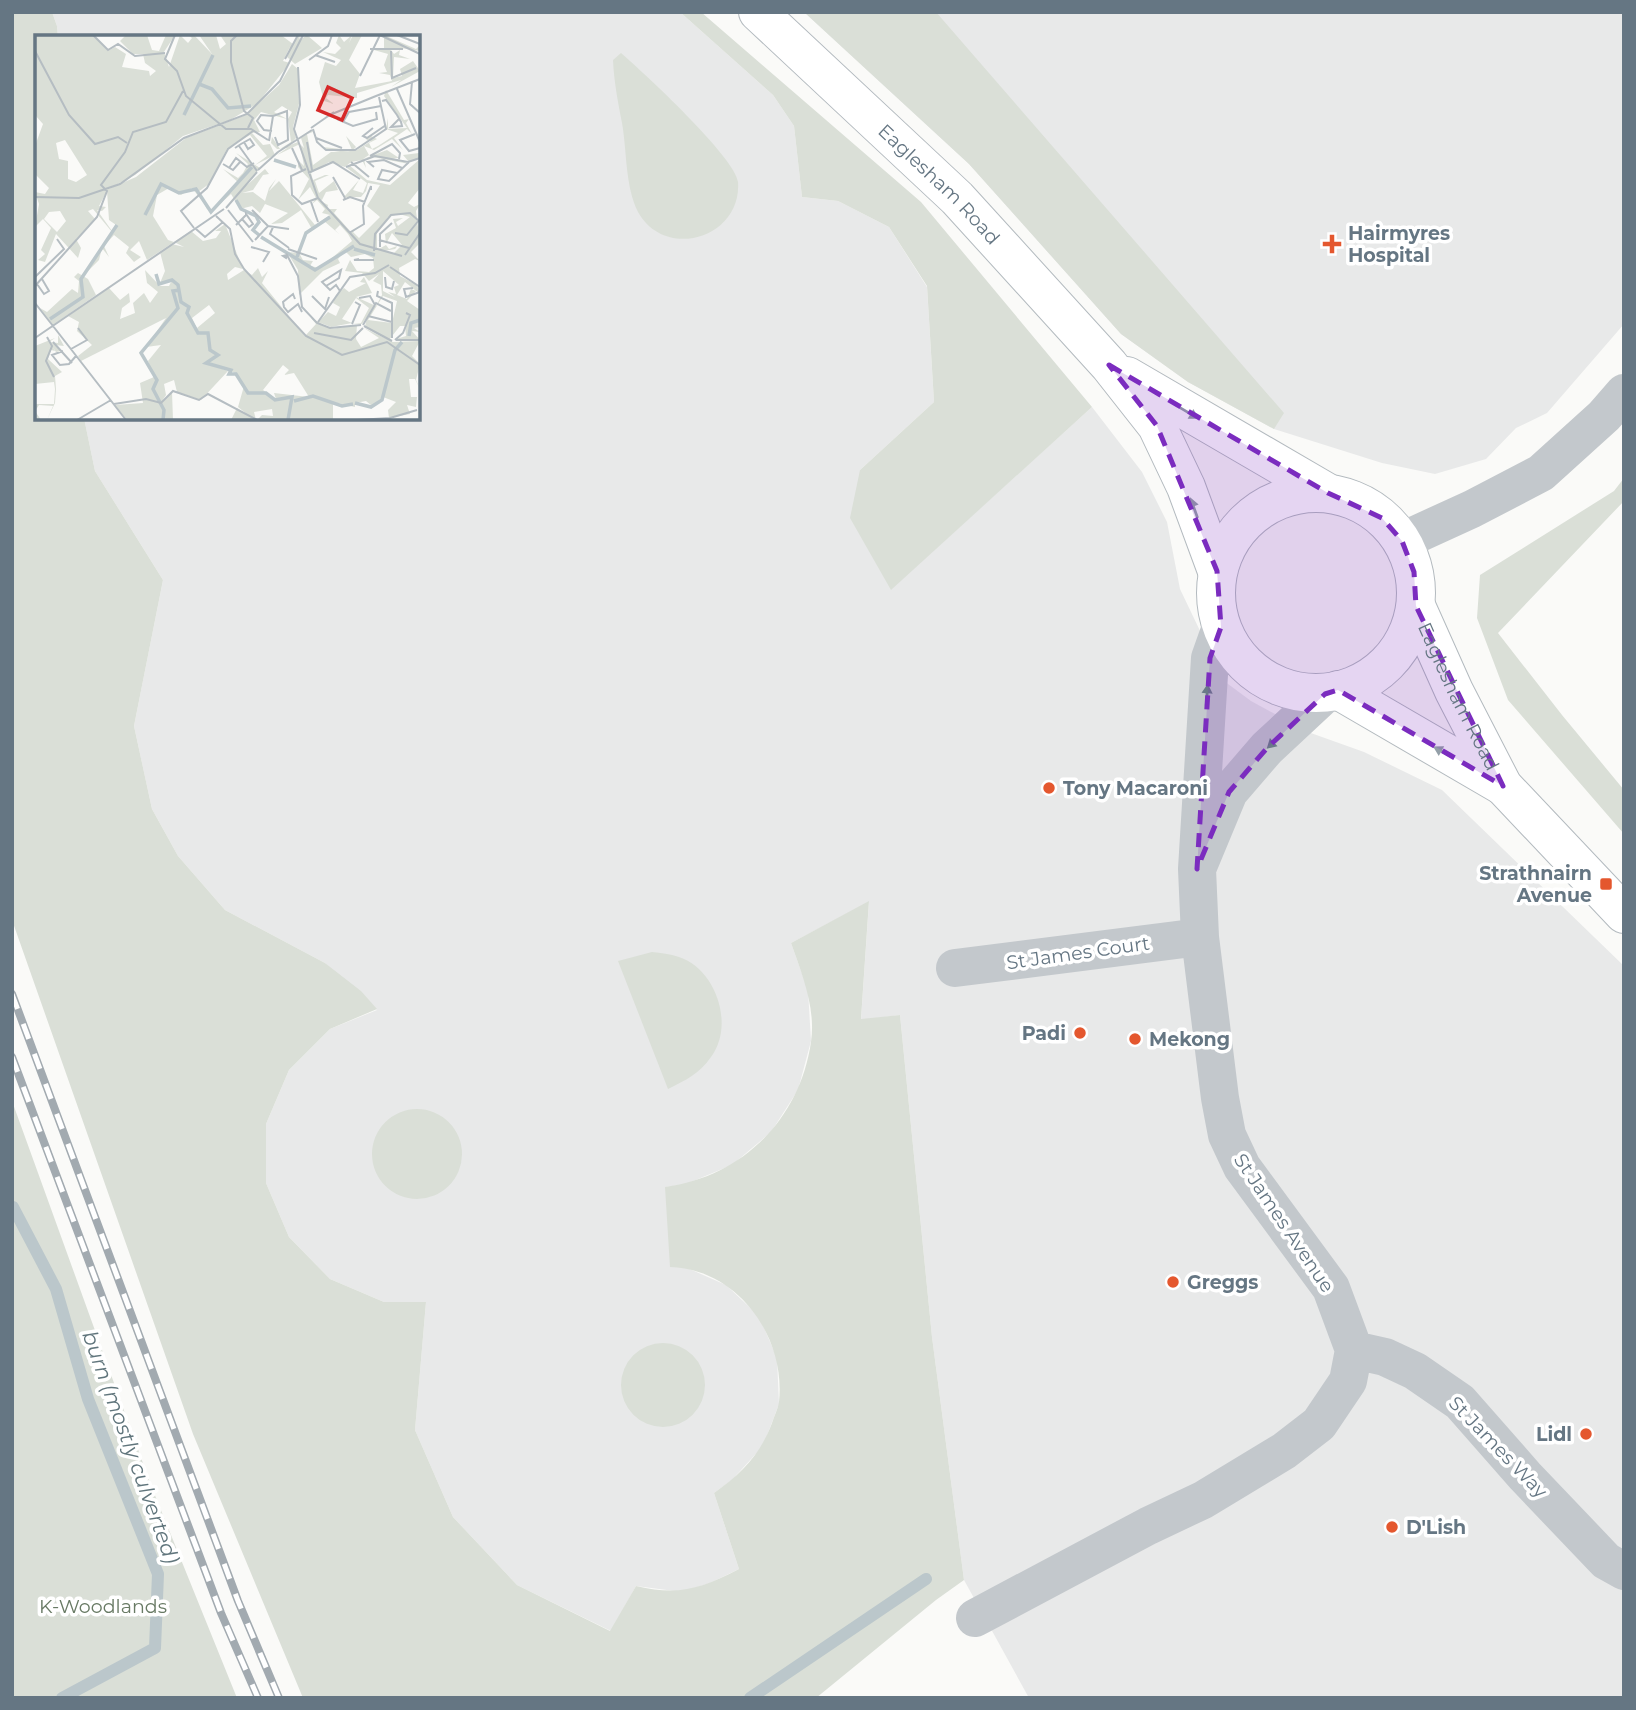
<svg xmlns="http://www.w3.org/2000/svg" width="1636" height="1710" font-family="Montserrat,sans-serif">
<rect width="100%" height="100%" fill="#fafaf8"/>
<path fill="#e8e9e9" d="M52 12H680L773 95 794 126 802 197 838 201 889 227 927 287 934 402 860 470 891 589 1092 407 1142 472 1167 522 1180 589 1224 681 1251 701 1308 732 1364 752 1442 790 1624 966V1698H1029L964 1580 932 1337 900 1015 861 1020 869 902 791 943 808 990 811 1041 798 1090 771 1132 732 1165 686 1184 666 1187 685 1267 726 1285 759 1316 777 1358 779 1404 763 1446 732 1480 714 1493 739 1569 710 1583 682 1592 636 1586 611 1631 517 1585 453 1517 415 1430 426 1302H384L330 1279 289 1237 266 1183V1124L289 1070 330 1029 377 1010 325 963 225 910 178 856 152 809 134 726 163 580 95 471 84 418H418V37H58L57 26Z
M804 12H1624V324L1547 413 1516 428 1486 459 1435 474 1382 463 1274 429 1188 382 1121 334 969 164Z"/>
<path fill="#dadfd7" d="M12 12H52L57 26 58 37H37V418H84L95 471 163 580 134 726 152 809 178 856 225 910 325 963 361 991 377 1009 330 1029 289 1070 266 1124V1183L289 1237 330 1279 384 1302H426L415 1430 453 1517 517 1585 610 1631 636 1586C679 1596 700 1589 739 1569L714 1493C742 1473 760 1455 772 1423 774 1416 778 1409 779 1402 786 1337 738 1269 670 1267L665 1187C742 1177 800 1119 811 1042 816 1008 802 974 791 943L869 901 861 1019 900 1015 932 1337 964 1580 936 1600 816 1698H303L193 1434 12 920Z
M680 12H701L921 202 1092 407 891 590 850 518 860 470 934 402 927 286 889 227 838 201 802 197 794 126 773 95Z
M804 12H936L1284 413 1274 429 1188 382 1121 334 969 164Z
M621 53C643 72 736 158 738 182 742 238 665 261 638 212 625 186 627 151 622 123 618 102 614 82 613 60Z
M1624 478V501L1498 633 1562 715 1624 790V834L1508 700 1477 618 1480 575 1614 491Z
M652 952C661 953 670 954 679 957 716 969 735 1025 711 1057 699 1074 686 1080 668 1089L618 961Z
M12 1101 152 1488 237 1698H12Z
M372 1154a45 45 0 1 1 90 0a45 45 0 1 1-90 0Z
M621 1385a42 42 0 1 1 84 0a42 42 0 1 1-84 0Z"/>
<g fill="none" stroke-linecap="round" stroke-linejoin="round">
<path stroke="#bbc7cb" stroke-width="12" d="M13 1207 56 1289 88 1399 158 1574 155 1648 62 1698
M750 1698 926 1579"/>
<defs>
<g id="secondary">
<path id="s1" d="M758 12 957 198 1109 365 1157 426 1186 487 1217 571"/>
<path d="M1127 376 1328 493"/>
<circle cx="1316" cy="593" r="100"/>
<path id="s2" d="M1416 606 1454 691 1503 786 1624 914"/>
<path d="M1338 690 1503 786"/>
</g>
</defs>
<use href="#secondary" stroke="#b3babf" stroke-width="40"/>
<path stroke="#c3c8cc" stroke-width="38" d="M1402 541 1472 509 1541 473 1604 416 1624 393
M1221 627 1210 658 1197 869 1229 792 1267 748 1325 694
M955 968 1200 937
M1354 1350 1385 1357 1415 1371 1460 1402 1525 1476 1606 1561 1624 1571
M975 1618 1148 1526 1203 1500 1284 1451 1319 1424 1348 1381 1354 1350 1331 1288 1242 1167 1227 1135 1220 1098 1200 937 1197 869"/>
<use href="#secondary" stroke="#fff" stroke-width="38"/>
<defs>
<path id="rail" d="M12 994 238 1601 279 1698
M12 1057 221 1613 258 1698"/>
</defs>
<use href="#rail" stroke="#a2aab0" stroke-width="8"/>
<use href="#rail" stroke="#fff" stroke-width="5" stroke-dasharray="16" stroke-linecap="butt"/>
</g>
<defs><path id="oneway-solid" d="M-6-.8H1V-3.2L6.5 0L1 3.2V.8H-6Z" transform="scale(1.75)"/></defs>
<g fill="#939fa8">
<use href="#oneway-solid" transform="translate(1189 413) rotate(31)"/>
<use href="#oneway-solid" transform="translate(1194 508) rotate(-110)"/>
<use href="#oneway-solid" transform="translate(1443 752) rotate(-151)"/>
</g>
<g fill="#6a7a87">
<use href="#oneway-solid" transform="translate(1207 695) rotate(-86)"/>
<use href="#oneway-solid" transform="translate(1275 741) rotate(137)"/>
</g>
<path fill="#7b2cbf" fill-opacity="0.2" stroke="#7b2cbf" stroke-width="5" stroke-dasharray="14 9" stroke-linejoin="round" d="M1109 365 1328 493 1382 518 1402 541 1414 572 1416 606 1503 786 1338 690 1325 694 1267 748 1229 792 1197 869 1210 658 1221 627 1217 571 1157 426Z"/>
<g fill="#e4572e" stroke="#fff" stroke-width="2.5">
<path d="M1328.5 233.5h7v7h7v7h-7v7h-7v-7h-7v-7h7z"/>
<circle cx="1049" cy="788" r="7"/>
<rect x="1599" y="877" width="14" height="14" rx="3.5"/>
<circle cx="1080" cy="1033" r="7"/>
<circle cx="1135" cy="1039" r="7"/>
<circle cx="1173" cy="1282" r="7"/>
<circle cx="1586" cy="1434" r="7"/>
<circle cx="1392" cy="1527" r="7"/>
</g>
<g text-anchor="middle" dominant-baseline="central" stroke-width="7" stroke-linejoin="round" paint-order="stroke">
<g font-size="19" fill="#657683" stroke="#fff">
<text stroke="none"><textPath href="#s1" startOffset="250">Eaglesham Road</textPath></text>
<text stroke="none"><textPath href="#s2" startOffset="100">Eaglesham Road</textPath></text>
<text transform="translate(1078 953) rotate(-8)">St James Court</text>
<text transform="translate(1284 1223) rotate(56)">St James Avenue</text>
<text transform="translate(1498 1447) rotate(46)">St James Way</text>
</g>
<g font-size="19" font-weight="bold" fill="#657683" stroke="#fff" text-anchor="start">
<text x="1348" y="233">Hairmyres<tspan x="1348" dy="22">Hospital</tspan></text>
<text x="1063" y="788">Tony Macaroni</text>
<text x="1592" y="873" text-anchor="end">Strathnairn<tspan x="1592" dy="22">Avenue</tspan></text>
<text x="1066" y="1033" text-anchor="end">Padi</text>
<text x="1149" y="1039">Mekong</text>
<text x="1187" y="1282">Greggs</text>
<text x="1572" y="1434" text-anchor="end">Lidl</text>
<text x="1406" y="1527">D'Lish</text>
</g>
<g font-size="19" fill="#687a64" stroke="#fff">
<text x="103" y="1606">K-Woodlands</text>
</g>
<g font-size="21" font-style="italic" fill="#60757c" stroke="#fff">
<text transform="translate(131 1447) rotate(70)">burn (mostly culverted)</text>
</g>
</g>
<g transform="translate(35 35)">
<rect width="385" height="385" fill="#fafaf8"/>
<path d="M0 0H58L73 16 80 12 91 19 87 32 114 36 115 41 121 36 110 28 108 19H98L85 6 91 0H112L117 15 124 16 131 0H140L129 17 134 32 145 0 153 8 157 3 153 0H159L177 19 164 0H181L185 14 191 9 185 0H246L258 9 264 0 265 5 272 0 287 13 260 29 252 22 255 12 248 26 255 28 222 69 195 85 148 101 100 140 71 155 101 142 151 103 211 80 244 50 257 29 263 34 264 69 258 92 261 103 255 110 263 107 269 113 266 103 273 98 277 96 279 97 286 111 278 97 272 99 278 130 296 117H305L293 115 287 112 317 115 311 101 321 112 318 115 308 117 322 115 336 106 331 105 336 101 342 104 334 108 337 114 343 111 363 98 351 94 353 83V94L372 93 349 61 351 55 369 85 374 84 371 88 377 99 372 94 359 103 368 115 357 104 339 115 329 111 334 120 328 124 352 115 364 123H357L374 127 368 120 384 118 385 113V122L377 126 374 127H370L374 129 338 122 329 124 331 133 327 125 316 127 310 132 294 127 276 138 278 145 290 140H294L280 146 284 158 299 146 303 155 291 157 287 165 282 164 293 170 292 174H302L299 178 316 197 327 190 318 197 324 203 345 182 332 171 345 150 333 148 331 156 326 162H309L324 145 318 155 328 158 332 148 312 133 314 130 332 145 355 150 385 124V153L373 168 379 172 385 169 381 176 385 208 376 217 385 226 380 224 364 233 365 241 382 250 385 259 370 247 362 260 372 264 376 254 381 256 372 266 385 275V292L379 293 385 297 377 296 385 305 361 304 371 301 370 291H365L354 305 330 292 332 282 327 289 318 288H326L334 273 321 263 307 284 317 288 296 292 283 287 293 277 301 281 305 272 298 268 301 260 309 253 314 257 331 248 325 247 329 242 337 258 321 262 341 271 347 260 346 250 338 246 344 239 334 246 327 238 310 236 315 225 322 236 334 237 339 233 338 223 330 219 316 222 310 216 303 224 305 228 288 236 264 260 263 235 252 217 264 218 268 225 278 226 275 231 285 233 317 206 313 199 305 190 300 195 304 199 289 186 277 194 266 175 247 188 236 189 253 178 230 169 225 178 217 171 205 174 196 159 176 177 157 153 146 160 134 153 122 160 118 181 133 205 139 207 112 225 104 206 95 215 106 222 99 227 91 218 94 212 79 200 69 211 74 222 67 213 64 225 53 236 77 197 58 174 53 176 60 184 41 204 46 213 43 223 21 199 10 227 3 225 10 219 6 215 16 193 8 184 0 192 4 169 0 157 10 159 14 153 0 139V111L8 89 0 80ZM247 71 257 77 253 84 256 107 245 114 237 102 236 108 242 114 252 113 242 120 265 109 269 131 263 125V132L274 144 263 165 275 152 281 163 277 169 282 165 290 174 287 178 295 180 280 190 244 146 234 156 241 144 234 153 230 166 218 157 207 158 218 155 228 140 234 139 230 134 211 151 225 133 201 118 213 129 208 138 203 143 188 134 204 148 177 176 172 174 163 157 174 149 192 114 215 100 232 121 220 130 240 120 235 109 228 110 217 98 225 97 219 85 226 77 252 84 239 77ZM30 105 52 140 41 147 33 144V126L24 124 21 108ZM72 156 74 185 81 190 77 196 62 175 67 176 71 172 64 171ZM25 176 31 186 22 197 9 184 14 177ZM364 179 375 182 363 191 361 187 368 183 358 184 361 193 350 199 351 209 357 198 367 210 359 218 349 216 360 214 361 213 362 211 354 214 351 210 342 215V198L353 182ZM348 236 364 250 359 252 361 259 353 257 360 262 348 256ZM348 261 362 266 357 288 333 285ZM304 0 309 7 317 0 314 8 318 0H327L314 25 325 39 320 53 357 46 355 40 344 38 352 37 349 30 353 19 339 15H349V0L381 14 385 10V16L365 13 356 15 359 19 365 15 364 20 375 24 359 22 358 43 367 41 365 34 378 26 385 36 356 52 366 45 322 58V63L293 60 291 63 299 69 289 66 284 47 290 27 301 31 306 25 288 17 300 19 306 13 301 8ZM190 189 208 234 200 232 192 239 193 245 209 235 217 240 223 233 227 242 233 236 227 248 270 301 281 289 276 283 296 294 322 290 321 304 326 312 344 303 329 293 358 307 385 306 377 321 385 329 381 345 385 354 380 344H374L376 362H382L381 372 372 370 375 379 354 383 353 375 361 367 348 362 337 371 331 366 320 368V372L298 367V385H222L227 380 238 381 237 374 219 377 221 385H196L202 373 213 380 203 372 209 351 202 339 185 331 182 332 193 336 166 365 142 357 139 345 129 349 131 360 127 366 137 357 138 385H92L80 370 108 368 105 348 119 342 113 326 126 310 111 312 131 283 46 326 43 321 57 310 42 296 44 287 33 281 84 246 74 253 85 265 94 258 95 267 87 273 85 284 100 278 98 268 109 258 115 268 123 257 112 248 110 235 125 251H134L136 247 125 248 130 236 125 217 137 209 149 212 139 207 156 196 168 206 181 203 186 196H180ZM174 270 180 278 162 293 165 300 157 283ZM248 330 254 335 249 340 259 338 274 362 239 358 241 364 228 355ZM43 238 53 244 61 260 18 290 5 273 12 277 37 254 43 258 44 246 39 242ZM23 300 29 311 20 310 27 316 21 317 17 311 20 316 16 315 13 324 27 337 20 341 21 354 20 368 12 385 18 371 4 370 0 376 6 385H0V369H19L20 354 19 347 0 349V311L20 303 14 307 23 308Z" fill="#dadfd7" fill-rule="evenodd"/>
<path fill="none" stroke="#bbc7cb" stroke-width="3.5" d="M178 20 164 49 177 54 193 73 216 71M149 80 164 49M239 125 261 132M201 165 206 174 221 181 224 187 218 195 224 200M110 180 126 149 144 158 161 154 176 177 217 132M226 202 280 235 319 211M319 214 340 220M262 222 271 198 295 182M121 239 124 249 137 245 143 250 146 267 154 272 152 278 163 298H173L175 315 183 320 171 328 196 335 194 339H201L213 358H231L240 365 257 362 253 385M15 284 48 262 46 244 82 190M374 301 376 288 385 285M259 366 278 361 307 371 318 369M320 368 336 372 347 365 360 315 367 307M128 385 129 375 118 354 122 345 106 318 143 273 138 256 145 255"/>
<path fill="none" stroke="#b5bdc2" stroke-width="2" d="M58 0 73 15 83 9 100 21 130 18M140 0 130 24 142 36 151 61 191 94H216L233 105M202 0 196 6V27L209 76 218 83 213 93M345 0 385 19M362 0 385 9M335 14H368M0 16 34 80 60 109 83 102 92 108M356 16 357 43 381 33M280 20 300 27M250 24 263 0M274 25 293 11 297 0M263 32 265 70 259 94 283 163 325 209 367 221M325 41 345 0M377 47 375 69 385 78M362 54 385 107M341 61 385 44M347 66 351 65 362 80 366 87 367 91 356 92 364 84M297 79 341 61M302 84 318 91 342 84 341 77M308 87 314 77 346 71M276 93 299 77M338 93 328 101 332 103 351 90M278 94 282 107 291 115H320L351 94 344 62M237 96 229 95 222 86 226 80 238 81M380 99 365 105 374 116 385 113M281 103 307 113M234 106 238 81 252 76 253 105 243 110 240 102M272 107 277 135M204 111 222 136M200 113 206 109 215 104 219 110 213 114 209 107M257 113 267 135M243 117 277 95M335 121 357 109 365 118 364 124M316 127 334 142M188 129 198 135 205 127M311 132 340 121 373 127 385 123M339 132 333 127 349 125 367 133M194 133 201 123 212 132 219 128M271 134 256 141 257 160 267 169 283 163M223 135 243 117M273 138 298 127 325 144M362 138 347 135 343 144 354 146 374 127M298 142 310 163M0 162 44 163 85 149 149 103 212 79 245 46 268 0M308 165 315 162 330 167M276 167 283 187M191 173 222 137M193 175 218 207M217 175 233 191M181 181 195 194 200 219 209 234 271 301 307 320 352 307 385 330M201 190 211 180V179L218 189 214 192 207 184M238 192 235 199 254 213M159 193 146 176 172 153 193 114 218 96M161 194 170 202 188 187M314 198 329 189 328 171 336 151V155M360 198 372 200 384 185M220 205 233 191 254 194M344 205 374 213M216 212 234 217 228 227M345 212V199L357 188M253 214 282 224M339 216 340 199 356 180 375 178 385 187M252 220 248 221 251 223 252 220 263 241 267 272 282 288 295 293 326 290M370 220 385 198M324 224 319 225H339M355 232 385 252M0 242 29 214 22 204M350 242 351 252 357 254 359 246M2 249 9 259 14 256 7 244M0 251 62 182 72 156 66 150 90 117 98 97 131 87 148 56M291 251 304 243 306 235 287 247 295 255 301 250 305 256M378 253 369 254 371 262 385 257M343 256 342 261 357 268V303M277 261 290 274 294 262M324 263 335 261 340 270M260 264 258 259 248 267 249 272 253 277 263 269 267 277M0 268 18 291M333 281 357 287M283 287 315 242 340 238 354 230M317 289 325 270 320 267M328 290 341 268 356 276M18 291 91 385M329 291 357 306M279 298 316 305 328 293M12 302 17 311 11 326 19 342M0 303 189 174M360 305 368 298 375 280 371 278M361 305H385M18 307 37 328M36 314 52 305 43 293M28 316 17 320 25 330 34 329 41 321M79 369 111 364 126 368 138 356 164 365 173 359 222 385M42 385 76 365M322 385 355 383 382 375M385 385V360"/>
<path fill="#d62828" fill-opacity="0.15" stroke="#d62828" stroke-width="3.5" d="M293 52 317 63 307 85 283 75Z"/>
<rect width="385" height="385" fill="none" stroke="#657683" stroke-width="3.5"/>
</g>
<rect width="1636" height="1710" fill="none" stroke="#657683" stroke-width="28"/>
</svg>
